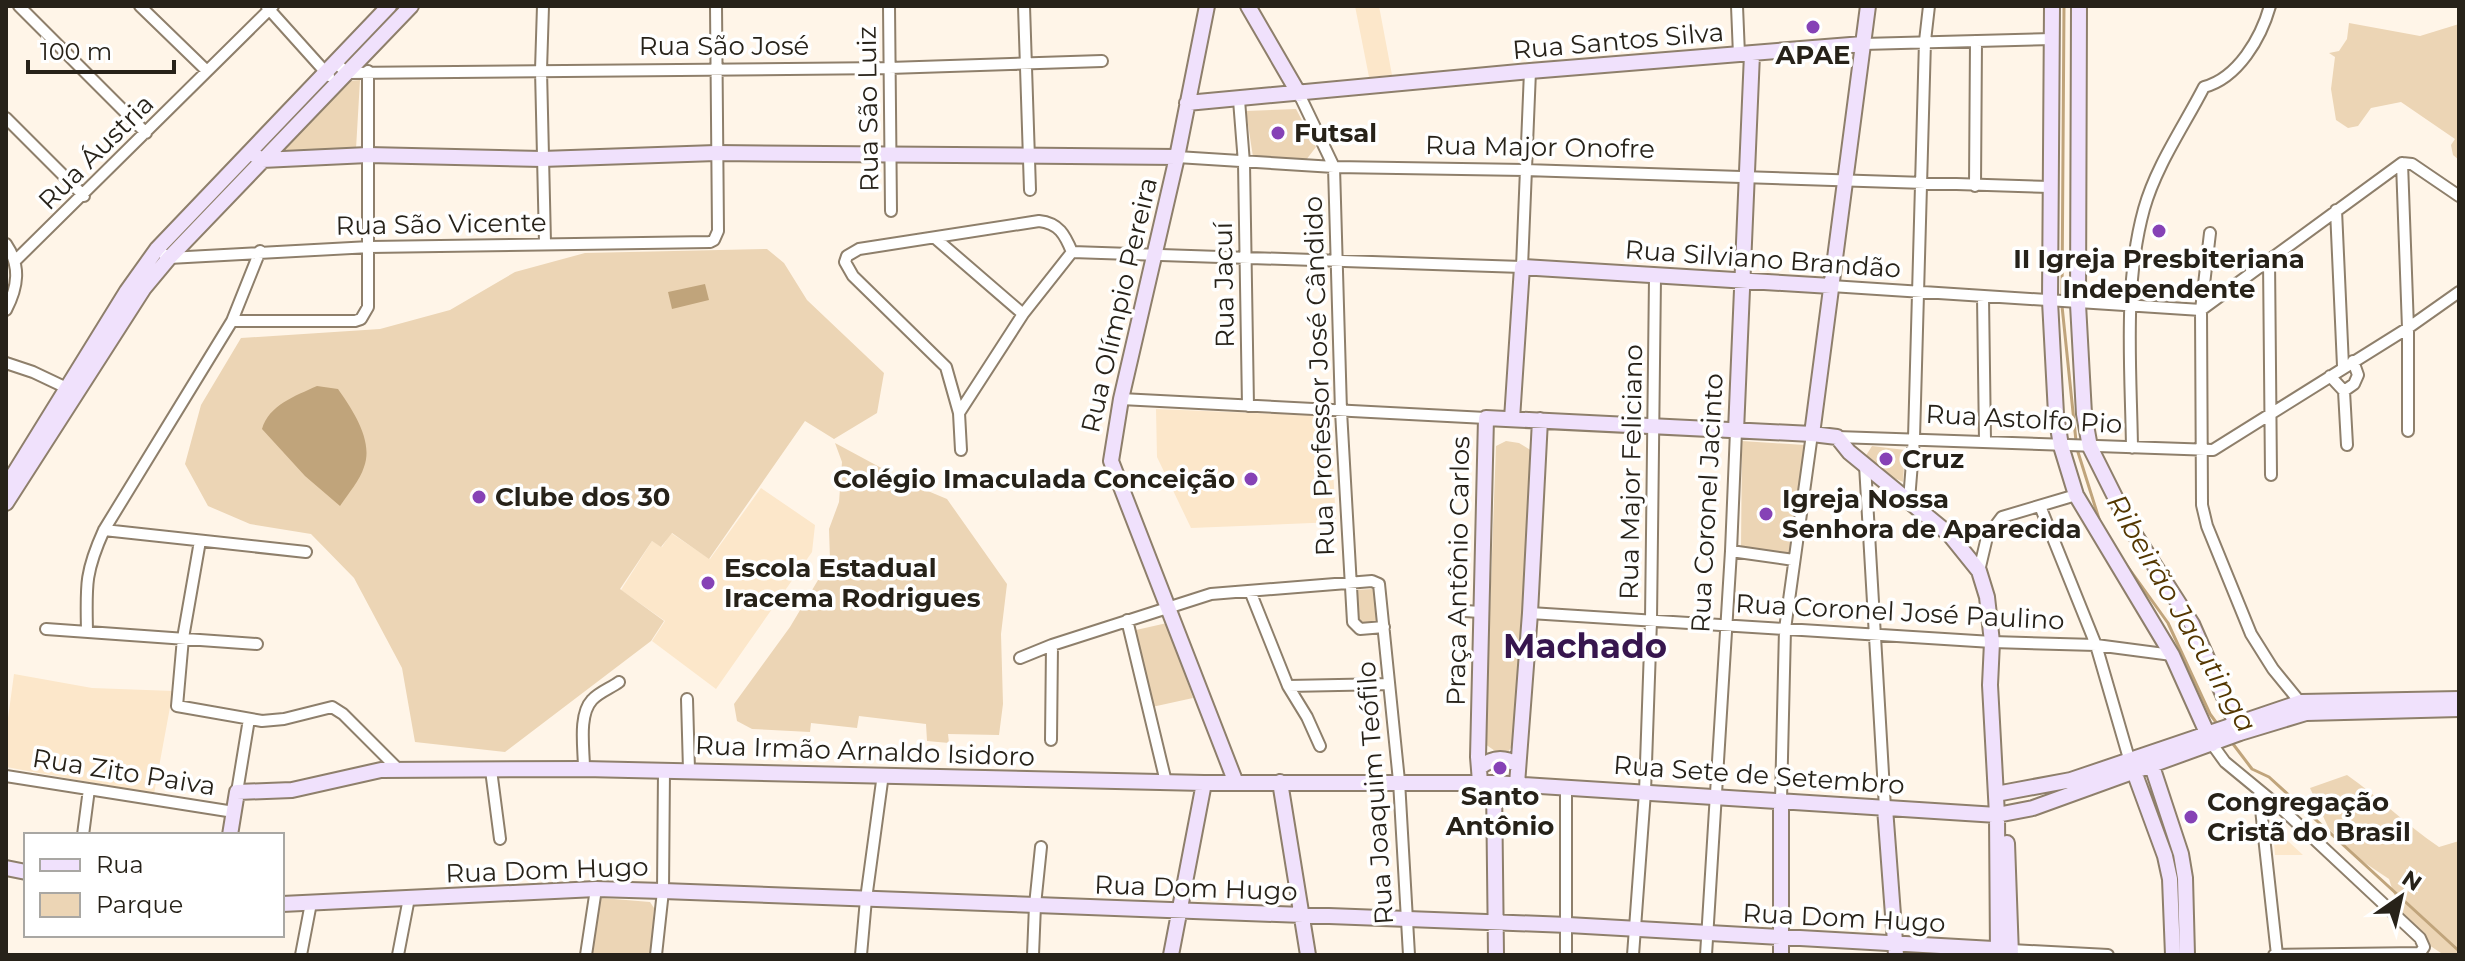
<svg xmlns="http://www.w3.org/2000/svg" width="2465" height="961" font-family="Montserrat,sans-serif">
<rect width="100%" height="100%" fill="#fff5e8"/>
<path fill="#fce7ca" d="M1355 6H1379L1392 75 1369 77Z
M1156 409 1330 416 1336 522 1191 528 1157 457Z
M761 488 815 525 812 552 716 689 652 641 665 621 621 590 652 541 662 547 671 533 710 559Z
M14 674 92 688 173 691 154 794 6 767V733Z
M2273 827 2303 855H2275Z"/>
<path fill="#ecd5b5" d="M2349 23 2420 36 2459 24V160L2453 155 2451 145 2455 139 2401 102 2371 108 2358 126 2348 128 2336 120 2331 89 2335 57 2329 53 2339 51 2347 39Z
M360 80 356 149 280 152 347 81Z
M1296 109 1316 147 1306 160 1253 157 1246 111Z
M767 249 784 263 807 300 884 373 877 413 834 439 805 421 709 559 672 533 661 547 652 541 620 589 664 621 651 641 505 752 415 742 402 668 354 578 311 534 250 524 208 506 185 464 201 405 241 338 380 329 450 310 515 272 585 253Z
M1506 441 1519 443 1532 451 1515 742 1508 752 1498 753 1485 744 1496 446Z
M1742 441 1805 445 1790 555 1741 549Z
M835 443 911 484 947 499 1007 584 1001 634 1003 704 999 735 948 734 949 743 927 741 926 724 859 716 857 728 811 723 810 732 752 729 737 721 734 704 790 627 830 560 829 529 839 502 842 462Z
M1872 446 1905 450 1903 482 1874 469 1865 457Z
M1373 589 1378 593 1380 625H1363L1356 621 1354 590Z
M1167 623 1193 698 1152 707 1136 630Z
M2347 775C2380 798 2405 824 2439 847L2459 841V955H2444L2429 945 2401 916 2389 879 2356 857 2329 829 2310 788Z
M602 898 650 902 654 908 651 955H589L597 902Z"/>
<path fill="#c0a47b" d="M705 284 709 300 672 309 668 292Z
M317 386 338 389C352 409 374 441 364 467 360 480 348 494 340 506L305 476 262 429C269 405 295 396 317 386Z"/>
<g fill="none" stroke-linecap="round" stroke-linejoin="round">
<path stroke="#c0a47b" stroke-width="3" d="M2062 298 2064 6
M2062 306 2076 441
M2077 449 2100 522
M2120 556 2168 623 2210 714 2218 725
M2230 740 2252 769 2269 777 2459 951"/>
<defs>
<path id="street" d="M19 6 146 133
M140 6 207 71
M543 6 541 70 545 243
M889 6 891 211
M1024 6 1030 190
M1737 6 1739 55
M267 7 329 76
M1863 44 2053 39
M335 62 347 73 889 68 1102 61
M1299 94 1334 167 1341 411 1353 622 1360 629 1384 627
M1239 100 1244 163 1248 406
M6 118 84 196
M1177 157 1334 167 1525 170 2050 187
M2402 163 2408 328V431
M2402 163 2412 164 2459 196
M1975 186 1976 41
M2336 210 2343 366
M2210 233 2201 310 2202 505 2207 526 2251 634 2273 669 2304 707
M935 238 1023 314
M6 244C21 266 18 287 6 310
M157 249 169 258 370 247 710 242 714 240 718 231 716 6
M1072 252 1522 267 1530 71
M2269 259 2271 475
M16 260 273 6
M1831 286 2201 310 2402 163
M1983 297 1985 441
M232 321H355L361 319 368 307V71
M6 363 33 372 71 390
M2330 376 2344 391 2354 384 2358 375 2353 361
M2344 391 2347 445
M1121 399 1486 418
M959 413 1023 314 1072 252
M1837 437 2213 450 2408 328 2459 292
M2132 448C2131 370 2123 285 2144 209 2156 166 2184 126 2204 87 2238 78 2261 38 2270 6
M961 450 959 413 946 367 853 276 845 262 847 256 859 249 1039 221C1059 223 1065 235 1072 252
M1865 465 1885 808
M1909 500 1914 438 1925 41 1929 6
M2040 506 2096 645 2130 762
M104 530 306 552
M200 541 183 638 177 706 262 721 284 719 332 707 343 714 400 771
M1731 551 1794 560
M1979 571 1987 537 2002 517 2076 495
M1250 591 1288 686 1307 717 1320 746
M1465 611 1480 612
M1530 613 1992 642 2096 645 2172 655
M1127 620 1166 782
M46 629 257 644
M87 630C86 585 85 572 104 530L232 321 260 251
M1020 658 1052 645 1211 594 1372 581 1379 584 1399 781 1409 955
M1288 686 1389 684
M687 699 689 770
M1051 740 1052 645
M2212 744 2225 762 2282 809 2420 938 2424 947 2420 953 2274 955
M584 769C584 749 578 715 592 700 599 692 611 688 619 682
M491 770 500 839
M6 776 234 812
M1566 787V955
M2259 791 2277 955
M237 792 249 719
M1781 800 1785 629 1812 434
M83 835 89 789
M2011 950 2108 955
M301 955 311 903
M398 955 409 898
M586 955 596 889
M656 955 663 891 664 770
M861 955 866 899 883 774
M1033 955 1035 905 1041 847
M1633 955 1645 792 1651 620 1655 277
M1706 955 1731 551 1736 431"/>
<path id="secondary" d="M1207 6 1177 157 1121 399 1111 461 1236 783
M1248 6 1299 94
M2052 6 2050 301 2056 414 2061 446 2076 495 2172 655 2212 744
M2079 6 2078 304 2084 414 2090 447 2130 527 2192 624 2240 733
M1187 103 1530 71 1863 44
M250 152 262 160 368 155 542 159 716 153 1177 157
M1512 419 1522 267 1831 286
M1736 431 1752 54
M1812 434 1868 6
M7 485 127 291 157 249 389 6
M6 503 144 288 169 258 411 6
M2149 757 2181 854 2185 878 2187 955
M2132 766 2165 856 2170 879 2173 955
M1479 768C1491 758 1503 756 1516 764
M1280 782 1308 955
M1480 782 1478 757 1486 418 1812 434 1837 437 1849 452 1950 535 1979 571 1987 597 1992 642 1990 685 1997 815 1998 955
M1494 783 1496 955
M1517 784 1530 613 1540 420
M1996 794 2071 780 2301 702 2459 699
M1885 808 1896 955
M230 835 237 792 292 790 381 770 584 769 1204 783H1494L1997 815 2033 808 2240 733 2306 713 2459 709
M2007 843 2011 955
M6 868 26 872
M282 904 596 889 663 891 1568 925 2011 950
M1171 955 1204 783
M1781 955V800"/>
</defs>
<use href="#street" stroke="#8e7f6b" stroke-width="14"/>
<use href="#secondary" stroke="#8e7f6b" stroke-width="18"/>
<use href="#street" stroke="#fff" stroke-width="10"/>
<use href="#secondary" stroke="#f0e1fc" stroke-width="14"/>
</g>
<g fill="#8642b6" stroke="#fff" stroke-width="3">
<circle cx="1813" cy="27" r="8"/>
<circle cx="1278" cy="133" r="8"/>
<circle cx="2159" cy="231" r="8"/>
<circle cx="1886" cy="459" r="8"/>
<circle cx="1251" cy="479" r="8"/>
<circle cx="479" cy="497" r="8"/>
<circle cx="1766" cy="514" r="8"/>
<circle cx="708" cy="583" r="8"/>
<circle cx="1500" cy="768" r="8"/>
<circle cx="2191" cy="817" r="8"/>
</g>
<g text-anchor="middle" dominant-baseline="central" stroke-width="7" stroke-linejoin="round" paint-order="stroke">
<g font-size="26" fill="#272219" stroke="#fff">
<text transform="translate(1618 41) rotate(-5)">Rua Santos Silva</text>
<text x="724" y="46">Rua São José</text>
<text transform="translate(868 109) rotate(-91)">Rua São Luiz</text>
<text transform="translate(1540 147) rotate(1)">Rua Major Onofre</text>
<text transform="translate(96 152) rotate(-45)">Rua Áustria</text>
<text transform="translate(441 224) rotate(-1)">Rua São Vicente</text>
<text transform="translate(1763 259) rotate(4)">Rua Silviano Brandão</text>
<text transform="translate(1224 285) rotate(-91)">Rua Jacuí</text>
<text transform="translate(1119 305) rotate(-77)">Rua Olímpio Pereira</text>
<text transform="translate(1319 376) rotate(-92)">Rua Professor José Cândido</text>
<text transform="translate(2024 419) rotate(3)">Rua Astolfo Pio</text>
<text transform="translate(1631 472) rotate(-89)">Rua Major Feliciano</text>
<text transform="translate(1707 503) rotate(-87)">Rua Coronel Jacinto</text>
<text transform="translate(1458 571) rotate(-89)">Praça Antônio Carlos</text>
<text transform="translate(1900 612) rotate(3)">Rua Coronel José Paulino</text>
<text transform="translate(865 751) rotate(2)">Rua Irmão Arnaldo Isidoro</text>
<text transform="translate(124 772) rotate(9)">Rua Zito Paiva</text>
<text transform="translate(1759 775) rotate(4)">Rua Sete de Setembro</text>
<text transform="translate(1375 793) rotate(-94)">Rua Joaquim Teófilo</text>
<text transform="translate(547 870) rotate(-2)">Rua Dom Hugo</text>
<text transform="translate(1196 888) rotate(2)">Rua Dom Hugo</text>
<text transform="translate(1844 918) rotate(3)">Rua Dom Hugo</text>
</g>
<g font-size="26" font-weight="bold" fill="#272219" stroke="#fff" text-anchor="start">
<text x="1813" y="55" text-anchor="middle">APAE</text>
<text x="1294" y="133">Futsal</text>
<text x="2159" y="259" text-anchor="middle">II Igreja Presbiteriana<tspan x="2159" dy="30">Independente</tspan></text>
<text x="1902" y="459">Cruz</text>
<text x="1235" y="479" text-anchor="end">Colégio Imaculada Conceição</text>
<text x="495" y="497">Clube dos 30</text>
<text x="1782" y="499">Igreja Nossa<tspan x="1782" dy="30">Senhora de Aparecida</tspan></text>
<text x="724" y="568">Escola Estadual<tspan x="724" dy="30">Iracema Rodrigues</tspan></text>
<text x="1500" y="796" text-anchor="middle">Santo<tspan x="1500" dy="30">Antônio</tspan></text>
<text x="2207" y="802">Congregação<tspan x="2207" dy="30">Cristã do Brasil</tspan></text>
</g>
<g font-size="28" font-style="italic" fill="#543701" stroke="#fff">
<text transform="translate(2182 613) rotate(60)">Ribeirão Jacutinga</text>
</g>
<g font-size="34" font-weight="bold" fill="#37164e" stroke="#fff">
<text x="1585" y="646">Machado</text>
</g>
</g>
<rect width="2465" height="961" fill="none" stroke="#272219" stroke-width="16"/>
<rect x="24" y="833" width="260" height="104" fill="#ffffff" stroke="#a9a7a3" stroke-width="2"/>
<rect x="40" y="859" width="40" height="12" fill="#f0e1fc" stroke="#a9a7a3" stroke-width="2"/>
<text x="96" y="873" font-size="24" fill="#272219">Rua</text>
<rect x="40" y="893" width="40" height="24" fill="#ecd5b5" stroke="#a9a7a3" stroke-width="2"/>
<text x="96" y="913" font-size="24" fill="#272219">Parque</text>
<g transform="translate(2401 897) rotate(34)" stroke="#ffffff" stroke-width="6" paint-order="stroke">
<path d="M0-6L14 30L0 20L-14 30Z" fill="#272219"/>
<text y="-12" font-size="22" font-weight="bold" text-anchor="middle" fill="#272219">N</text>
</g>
<path d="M28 60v12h146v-12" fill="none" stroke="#272219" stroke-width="4"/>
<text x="40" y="60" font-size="24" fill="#272219" stroke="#ffffff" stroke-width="6" paint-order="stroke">100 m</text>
</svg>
